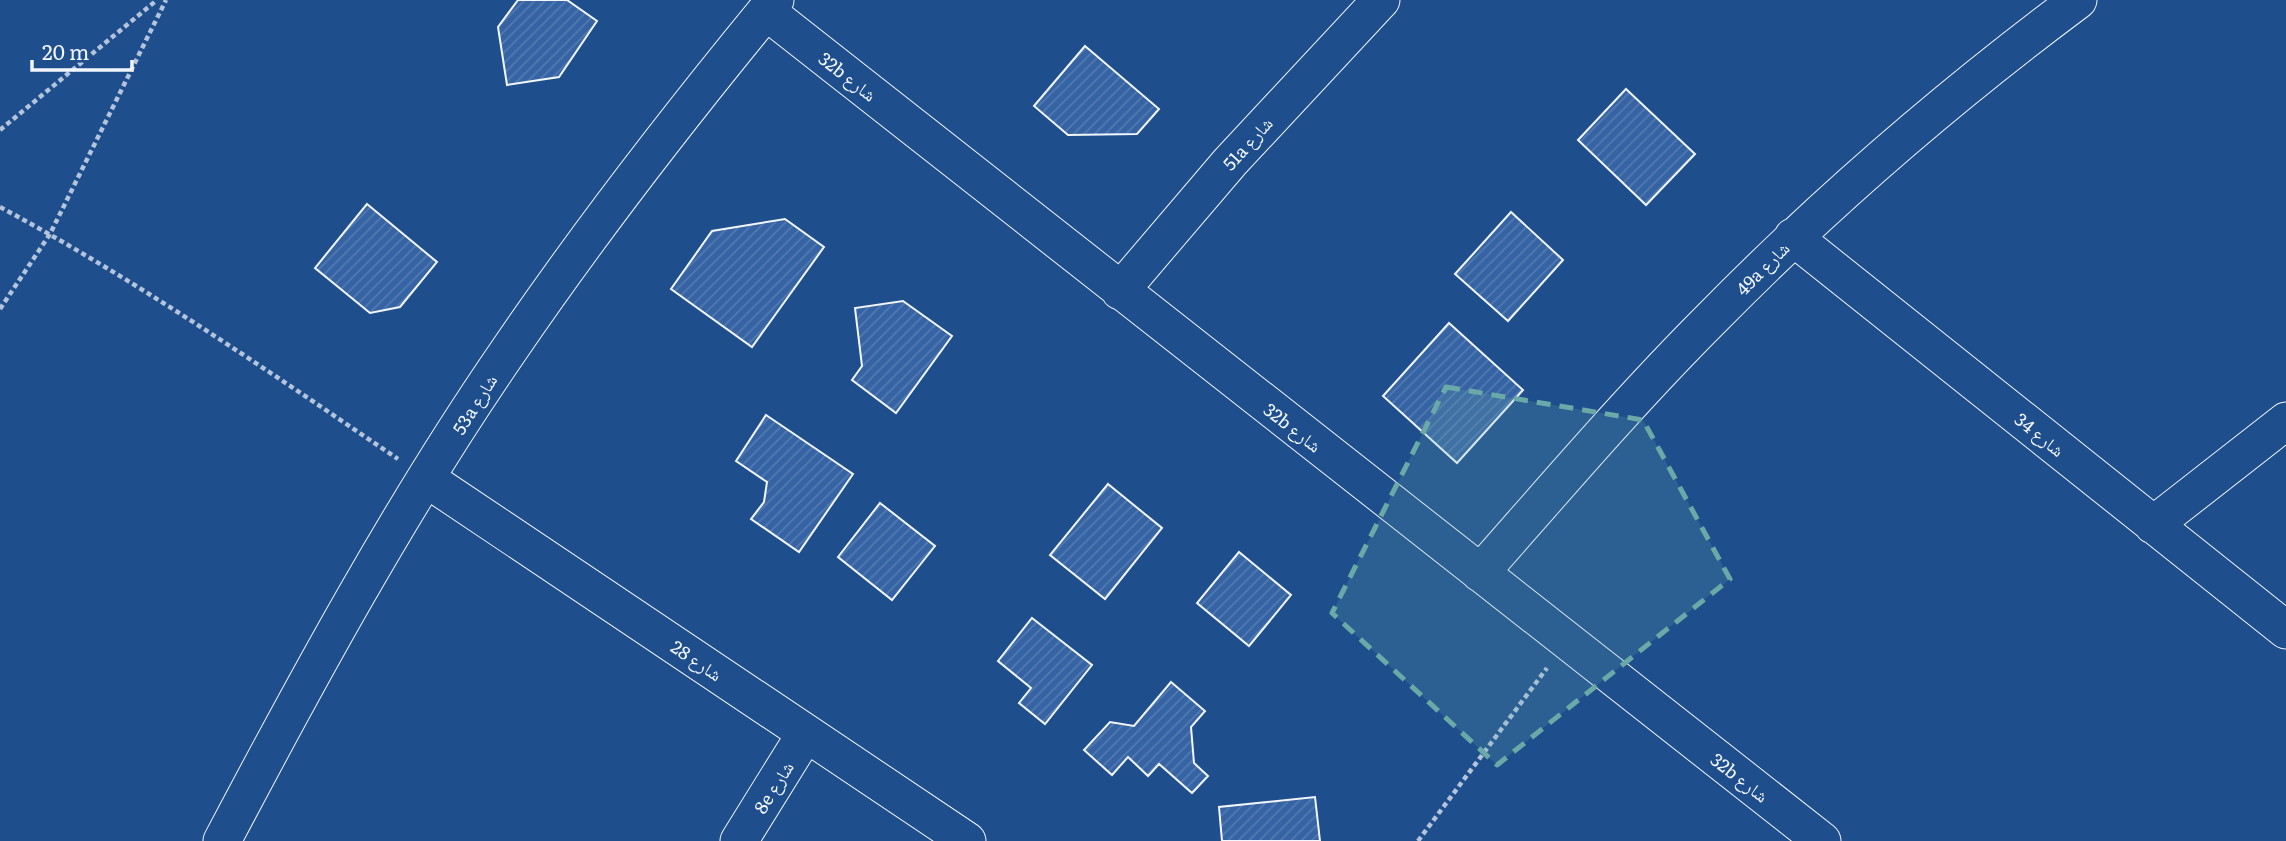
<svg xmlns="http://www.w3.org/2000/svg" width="2286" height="841" font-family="Literata,'Noto Naskh Arabic',serif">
<defs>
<pattern id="building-hatch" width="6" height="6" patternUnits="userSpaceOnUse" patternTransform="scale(1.75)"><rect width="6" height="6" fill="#3563a3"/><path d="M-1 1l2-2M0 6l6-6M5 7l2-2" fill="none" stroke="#537ab1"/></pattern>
</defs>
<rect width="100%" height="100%" fill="#1f4e8c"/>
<path fill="url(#building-hatch)" stroke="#f2f6ff" stroke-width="2" d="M518 0H567L597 21 559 77 507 85 498 27Z
M1085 46 1159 109 1137 134 1068 135 1034 106Z
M1626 89 1695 154 1646 205 1578 140Z
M367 204 437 262 400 307 370 313 315 268Z
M1511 212 1563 260 1508 321 1455 274Z
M785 219 824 247 752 347 671 289 712 231Z
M903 301 952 336 896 413 852 380 862 366 855 308Z
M1449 323 1523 390 1457 463 1383 396Z
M766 415 853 474 799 552 751 519 764 502 767 482 736 461Z
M1108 484 1162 528 1105 599 1050 555Z
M880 503 935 546 892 600 838 557Z
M1239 552 1291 595 1249 646 1197 603Z
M1032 618 1092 665 1045 724 1019 703 1031 688 998 661Z
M1171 682 1205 711 1191 727 1194 763 1208 776 1192 793 1159 764 1148 776 1128 757 1112 775 1084 750 1110 722 1134 726Z
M1315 797 1320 841H1222L1219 807Z"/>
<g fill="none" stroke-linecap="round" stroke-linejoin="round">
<defs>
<path id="minor" d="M766 11 1822 841
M1793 237 2286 630
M1120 291 1230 162 1381 0
M427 479 967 841
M2153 525 2286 421
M1480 573C1556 487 1630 400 1711 319 1825 203 1948 97 2078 0
M222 841C309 676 401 507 507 353 590 231 681 114 775 0
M739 841 806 733"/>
</defs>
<use href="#minor" stroke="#f2f6ff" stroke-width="39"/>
<path stroke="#b3c4dc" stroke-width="4.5" stroke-dasharray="5 3.5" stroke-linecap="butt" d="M0 130 157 0
M0 207C138 281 268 371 398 459
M0 309 50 234 166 0
M1418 841 1547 668"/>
<use href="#minor" stroke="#1f4e8c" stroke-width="37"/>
</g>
<path fill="#6aa9a8" fill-opacity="0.2" stroke="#6aa9a8" stroke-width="5" stroke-dasharray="14 9" stroke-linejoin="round" d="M1446 387 1643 420 1730 579 1497 765 1332 613Z"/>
<g text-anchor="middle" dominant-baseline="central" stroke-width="5" stroke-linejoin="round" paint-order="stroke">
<g font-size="18" fill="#f2f6ff" stroke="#1f4e8c">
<text transform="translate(848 76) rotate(38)">32b شارع</text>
<text transform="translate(1247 143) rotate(-48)">51a شارع</text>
<text transform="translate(1762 268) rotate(-45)">49a شارع</text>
<text transform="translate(474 404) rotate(-58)">53a شارع</text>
<text transform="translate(1293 427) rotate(38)">32b شارع</text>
<text transform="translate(2040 434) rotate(39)">شارع 34</text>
<text transform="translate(697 660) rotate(34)">شارع 28</text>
<text transform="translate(1740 777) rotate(38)">32b شارع</text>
<text transform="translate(773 787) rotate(-58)">8e شارع</text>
</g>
</g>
<path d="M32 60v10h100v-10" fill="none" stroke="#f2f6ff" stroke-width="3.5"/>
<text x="42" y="60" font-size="21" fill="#f2f6ff" stroke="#1f4e8c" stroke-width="5" paint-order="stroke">20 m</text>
</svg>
